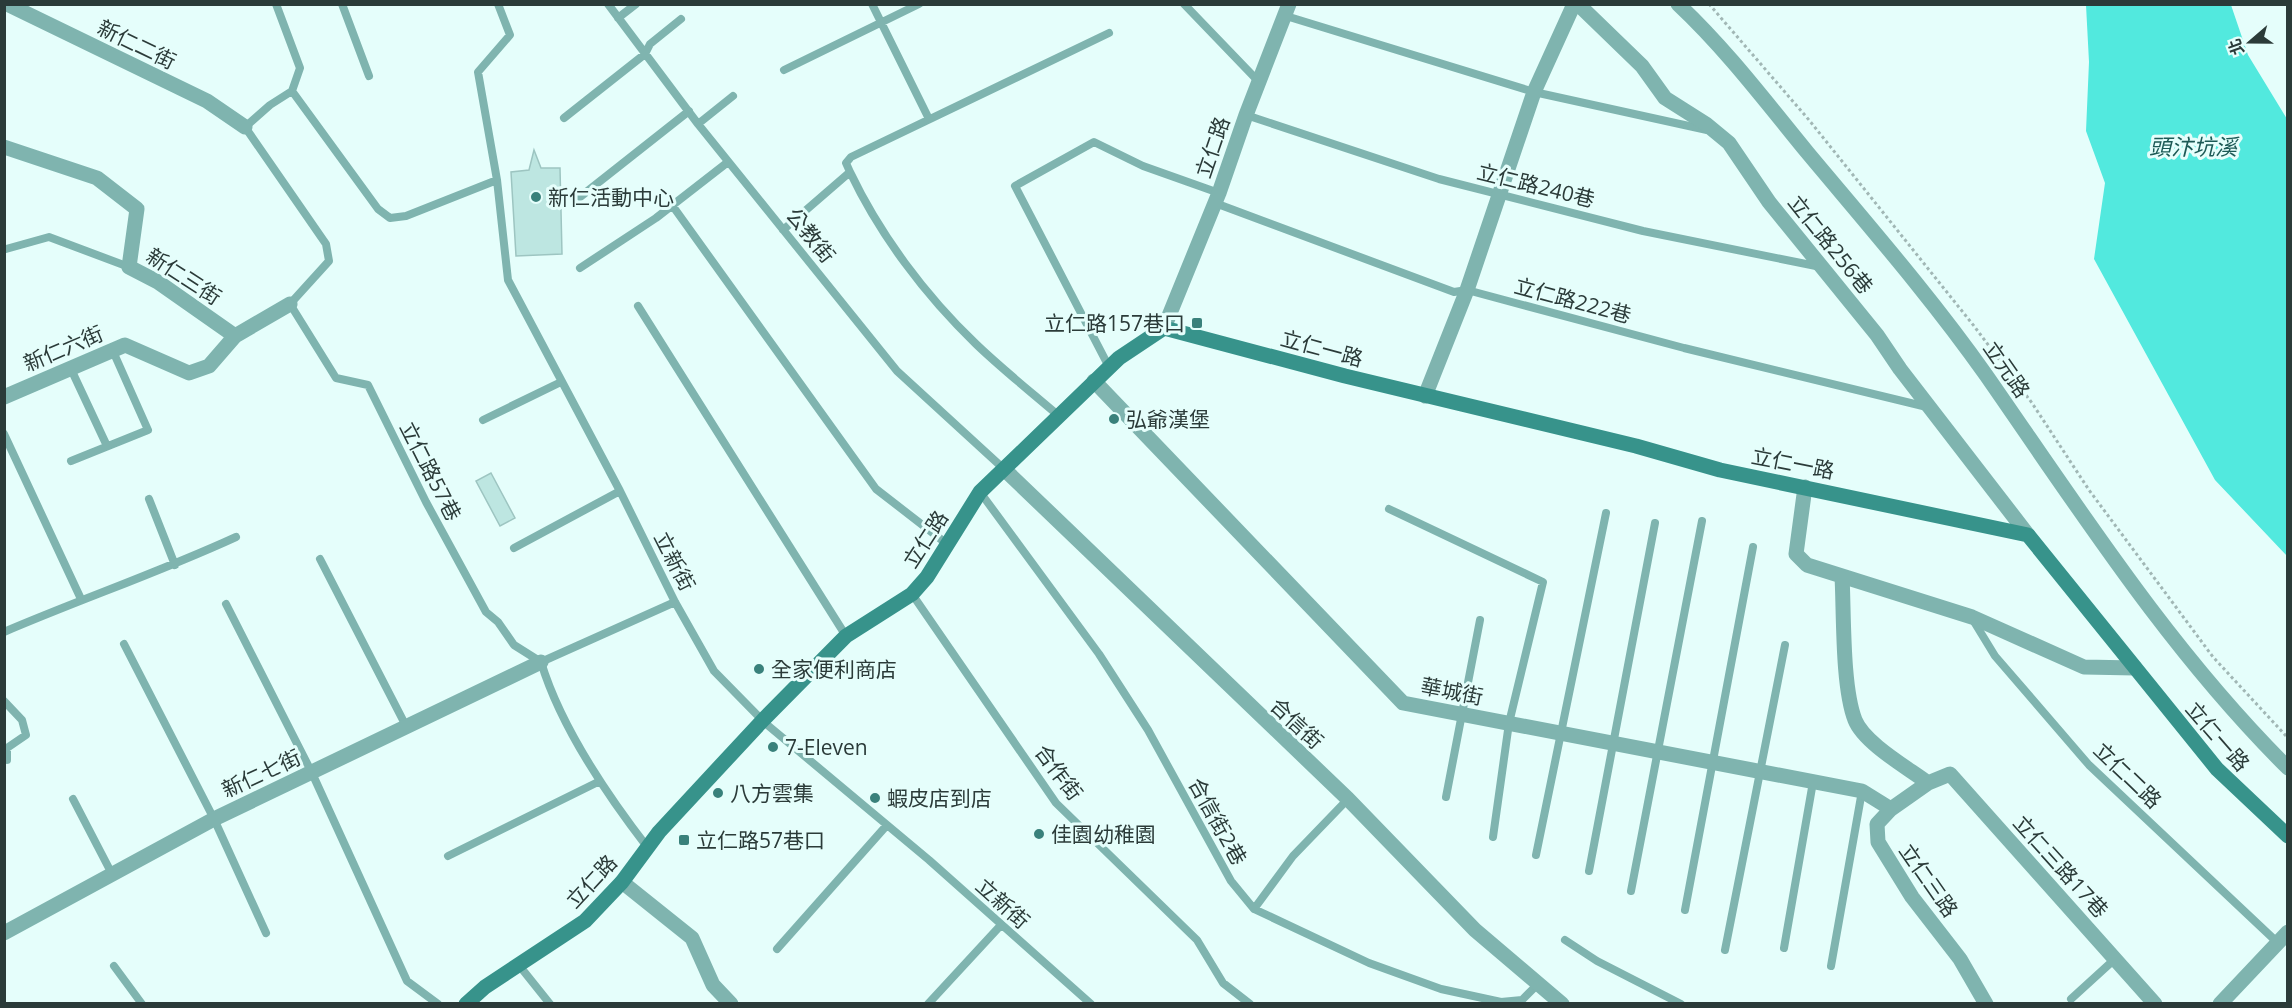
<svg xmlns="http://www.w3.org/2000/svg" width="2292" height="1008" font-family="'Open Sans','Noto Sans TC',sans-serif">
<rect width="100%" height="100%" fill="#e5fefb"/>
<path fill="#52e9de" d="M2086 5H2231L2248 55 2287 119V556L2215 480 2094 259 2105 183 2086 131 2089 62Z"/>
<path fill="#bde6e1" stroke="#9dc5c1" stroke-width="1.5" d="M534 150 541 168H560L562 254 516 256 511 172 529 170Z
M491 473 515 518 500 526 476 481Z"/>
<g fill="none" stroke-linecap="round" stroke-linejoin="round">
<path stroke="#a1b7b5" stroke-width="3" stroke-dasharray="3 3" stroke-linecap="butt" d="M1709 4 1809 120 1974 326 2032 403 2089 490 2213 657 2288 738"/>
<path stroke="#7fb4af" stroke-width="8" d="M276 4 300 68 292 91
M342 4 369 76
M498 4 510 35 478 72 497 180 508 280 620 491 675 602 714 671 765 723 929 860 1091 1004
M608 4 698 124 897 371 1004 469
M872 4 929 119
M1184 4 1259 82
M1286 16 1534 92 1707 130
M618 18 636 4
M784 70 919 4
M1246 115 1439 179 1643 231 1821 267
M564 118 645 54 650 44 681 19
M698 124 733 96
M850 172C880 235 925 295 976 344 1002 369 1031 392 1059 416
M497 180 406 216 390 218 378 209 292 91 270 105 245 127 326 244 329 261 290 304 336 378 368 385 426 502 486 612 498 622 514 645 541 662C560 725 607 795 648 848
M580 197 689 111
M1215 203 1454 292 1467 290 1684 348 1927 407
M672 205 876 489 947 544
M783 230 850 172 846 163 851 157 1109 33
M6 249 49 237 129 267
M580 268 656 218 728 162
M638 306 846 636
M70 367 107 446
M1109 367 1015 186 1094 142 1143 166 1219 193
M483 420 561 382
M4 434 81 599
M71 461 148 430 112 349
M980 492 1099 654 1148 730 1231 881 1254 909 1369 963 1441 989 1501 1002 1522 1000 1539 983
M149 499 175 565
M1389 509 1543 582 1509 723 1493 837
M514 548 620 491
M320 559 406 726
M912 594 1056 803 1197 940 1223 983 1250 1004
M226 604 312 773 407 981 438 1004
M1973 620 1995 656 2089 765 2278 943
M4 632C81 599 160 572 236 537
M124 644 214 819 266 933
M541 662 675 602
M4 701 22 720 26 735 7 748V760
M1446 797 1480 620
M73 799 112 874
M1536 855 1606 513
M448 856 600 781
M1589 871 1655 523
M1631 891 1702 521
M1254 909 1293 856 1348 799
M1685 910 1753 547
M1565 940 1597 961 1681 1004
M1784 948 1813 782
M777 949 887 825
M1725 950 1785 645
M518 964 550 1004
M114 966 142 1004
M1831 966 1862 791
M2071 999 2116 958
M928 1004 1001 925"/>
<path stroke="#7fb4af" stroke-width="15" d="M7 4 207 101 245 127
M1578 4 1642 66 1665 98 1706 124 1729 143 1769 202 1877 335 1900 369 2028 535
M1678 4C1726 49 1766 102 1807 152 1868 225 1931 297 1986 375 2080 510 2170 651 2288 768
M4 147 97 178 137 209 129 267 158 282 235 336
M1164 328 1219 193 1246 115 1289 4
M1094 381 1403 703 1862 791 1891 809
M1425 396 1467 290 1534 92 1574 4
M4 397 125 345 189 373 209 366 235 336 290 304
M1005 470 1348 799 1475 930 1562 1004
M1805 487 1796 554 1807 565 1972 617 2084 667 2135 668
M1842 576C1844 613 1842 687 1855 720 1864 743 1908 768 1928 783L1891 809 1877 824 1878 842 1912 897 1960 959 1986 1004
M1928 783 1950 774 2155 1004
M622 882 692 938 713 985 731 1004
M4 933 214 819 541 662
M2220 1004 2288 932"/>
<path stroke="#37938b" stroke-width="15" d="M466 1004 485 987 585 921 622 882 659 832 763 720 846 636 912 594 927 577 980 492 1119 358 1164 328 1345 376 1636 446 1720 470 2028 535 2217 769 2288 836"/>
</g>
<g fill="#39817b" stroke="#e5fefb" stroke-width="2">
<circle cx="536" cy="197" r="6"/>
<rect x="1191" y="317" width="12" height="12" rx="3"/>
<circle cx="1114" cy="419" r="6"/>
<circle cx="759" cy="669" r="6"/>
<circle cx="773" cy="747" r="6"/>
<circle cx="718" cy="793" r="6"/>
<circle cx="875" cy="798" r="6"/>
<circle cx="1039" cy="834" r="6"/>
<rect x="678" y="834" width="12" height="12" rx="3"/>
</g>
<g text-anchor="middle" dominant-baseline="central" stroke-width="6" stroke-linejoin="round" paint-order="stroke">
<g font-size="21" fill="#2b3b39" stroke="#e5fefb">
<text transform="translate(137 44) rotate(26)">新仁二街</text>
<text transform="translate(1212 147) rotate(-71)">立仁路</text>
<text transform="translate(1536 185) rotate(14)">立仁路240巷</text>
<text transform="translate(811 235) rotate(51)">公教街</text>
<text transform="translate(1831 244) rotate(51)">立仁路256巷</text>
<text transform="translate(184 276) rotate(33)">新仁三街</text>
<text transform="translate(1573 300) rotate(15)">立仁路222巷</text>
<text transform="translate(63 348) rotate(-23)">新仁六街</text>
<text transform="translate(1322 348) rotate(15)">立仁一路</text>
<text transform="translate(2007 369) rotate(55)">立元路</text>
<text transform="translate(1793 463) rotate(11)">立仁一路</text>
<text transform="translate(431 471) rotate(63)">立仁路57巷</text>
<text transform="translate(925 539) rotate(-57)">立仁路</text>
<text transform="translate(675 561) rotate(63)">立新街</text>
<text transform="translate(1452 691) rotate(11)">華城街</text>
<text transform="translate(1297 723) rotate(43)">合信街</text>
<text transform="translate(2218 736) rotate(49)">立仁一路</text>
<text transform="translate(1059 772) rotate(53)">合作街</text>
<text transform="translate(261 773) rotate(-25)">新仁七街</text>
<text transform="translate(2128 775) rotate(44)">立仁二路</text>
<text transform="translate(1218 821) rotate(61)">合信街2巷</text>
<text transform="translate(2061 866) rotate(48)">立仁三路17巷</text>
<text transform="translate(1929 880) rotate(55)">立仁三路</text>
<text transform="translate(591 881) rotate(-47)">立仁路</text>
<text transform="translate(1003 903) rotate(42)">立新街</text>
</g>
<g font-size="21" fill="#2b3b39" stroke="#e5fefb" text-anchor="start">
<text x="548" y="197">新仁活動中心</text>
<text x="1185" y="323" text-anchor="end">立仁路157巷口</text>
<text x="1126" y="419">弘爺漢堡</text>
<text x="771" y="669">全家便利商店</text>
<text x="785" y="747">7-Eleven</text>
<text x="730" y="793">八方雲集</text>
<text x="887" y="798">蝦皮店到店</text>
<text x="1051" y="834">佳園幼稚園</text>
<text x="696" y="840">立仁路57巷口</text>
</g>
<g font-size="22" font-style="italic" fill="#1c5a56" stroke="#e5fefb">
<text x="2193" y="146">頭汴坑溪</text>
</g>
</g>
<rect width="2292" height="1008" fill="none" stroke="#2b3b39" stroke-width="12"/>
<g transform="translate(2250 42) rotate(250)" stroke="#e5fefb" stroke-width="4.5" paint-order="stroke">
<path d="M0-4.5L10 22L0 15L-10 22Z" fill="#2b3b39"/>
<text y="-9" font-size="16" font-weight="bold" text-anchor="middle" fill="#2b3b39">北</text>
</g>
</svg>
